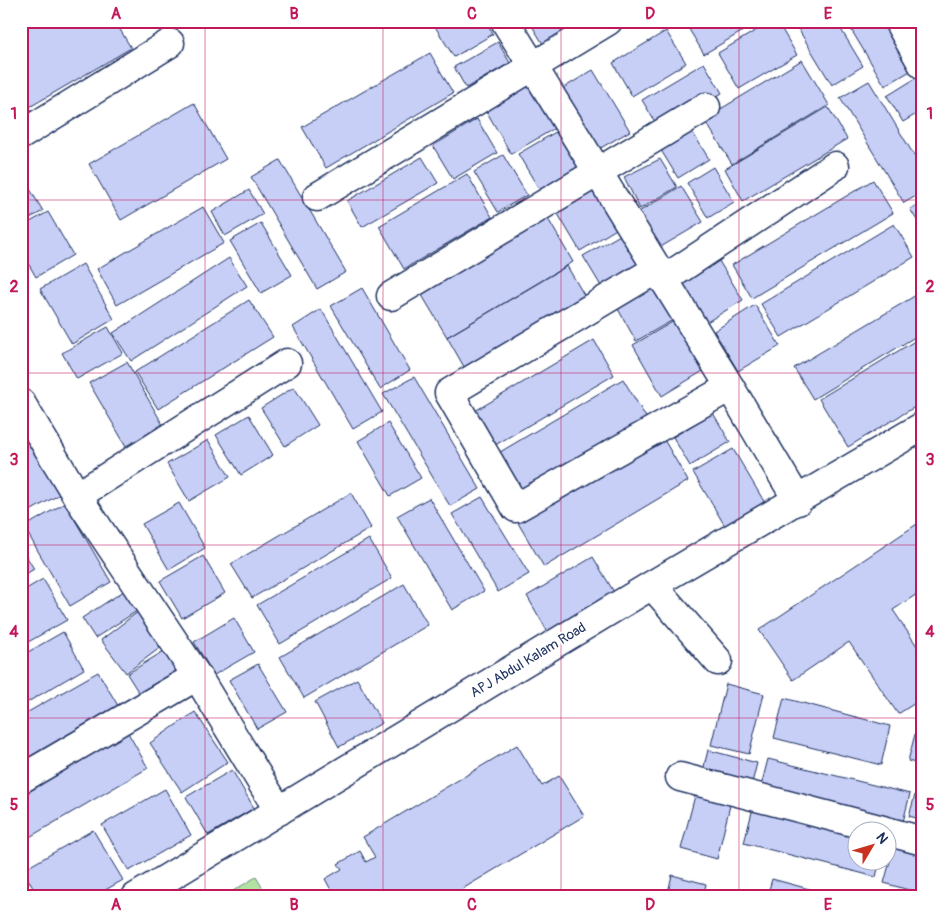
<svg xmlns="http://www.w3.org/2000/svg" width="944" height="918" font-family="Pangolin,sans-serif">
<rect width="100%" height="100%" fill="#fff"/>
<filter id="ink" filterUnits="userSpaceOnUse"><feTurbulence type="fractalNoise" baseFrequency=".02" numOctaves="2"/><feDisplacementMap in="SourceGraphic" scale="10" xChannelSelector="R" yChannelSelector="G"/><feConvolveMatrix kernelMatrix="1 2 1 2 8 2 1 2 1" color-interpolation-filters="sRGB"/></filter>
<g filter="url(#ink)">
<path fill="#b2e3a3" stroke="#668980" d="M256 877 268 897H223Z"/>
<path fill="#c8cff7" stroke="#1b2f5e" d="M21 21H115L131 48 21 112Z
M440 21H486L493 34 454 57 434 25Z
M529 21H597L548 52Z
M684 21H760L704 54Z
M772 21H777L797 55 739 89 718 53Z
M836 21 863 66 832 85 794 22Z
M846 21H890L917 67 885 86Z
M906 21H923V48Z
M666 31 686 63 632 96 613 63Z
M498 42 510 63 466 88 454 67Z
M430 53 453 93 326 168 302 127Z
M802 60 829 105 732 164 704 119Z
M704 63 722 93 660 130 642 100Z
M593 70 630 131 592 153 555 93Z
M921 75 923 78V110L903 122 887 96Z
M528 81 555 128 511 154 484 107Z
M869 81 923 170V192L904 203 840 98Z
M194 103 226 159 121 220 89 164Z
M828 107 847 139 743 201 725 169Z
M477 119 497 153 453 179 433 146Z
M690 128 709 159 678 178 659 147Z
M559 130 583 169 542 194 518 154Z
M503 155 527 195 498 212 474 172Z
M422 157 438 183 362 227 347 201Z
M660 159 677 187 640 209 624 177Z
M280 160 346 272 317 289 251 177Z
M713 167 734 202 708 218 687 183Z
M21 174 43 211 21 223Z
M467 174 492 217 404 269 379 226Z
M873 180 893 213 752 298 732 265Z
M591 181 618 228 580 251 552 204Z
M681 186 703 222 659 248 637 213Z
M249 190 263 214 225 236 212 212Z
M923 202V230L910 209Z
M203 207 224 243 117 305 97 269Z
M48 212 73 255 36 277 21 251V227Z
M547 217 573 262 447 337 420 292Z
M261 223 292 275 261 293 230 241Z
M894 224 914 257 781 337 761 304Z
M622 234 639 263 601 286 583 256Z
M714 253 743 300 707 322 678 275Z
M229 258 247 286 131 361 113 333Z
M83 264 114 319 72 344 40 289Z
M567 266 587 300 467 372 447 337Z
M654 287 673 320 636 341 618 309Z
M362 288 410 370 380 389 331 306Z
M923 291V332L813 399 794 368Z
M249 300 273 337 158 409 135 372Z
M755 305 780 346 738 371 714 331Z
M321 309 382 412 353 429 293 327Z
M674 321 703 371 662 396 633 345Z
M108 327 123 353 77 379 62 353Z
M923 336V402L848 447 819 399Z
M594 340 614 375 485 451 465 417Z
M127 362 163 425 126 446 89 383Z
M414 377 480 489 450 506 383 394Z
M623 379 647 419 519 495 495 455Z
M294 387 318 425 285 446 261 408Z
M713 413 730 442 690 466 673 437Z
M249 415 273 455 241 475 216 435Z
M388 423 421 478 390 496 358 441Z
M27 427 64 492 21 516V431Z
M663 438 688 481 544 567 518 523Z
M208 440 230 477 189 501 167 464Z
M733 449 765 503 725 526 693 472Z
M351 493 371 528 252 598 231 564Z
M482 497 529 574 498 592 452 514Z
M429 498 484 591 452 610 397 516Z
M65 503 111 582 70 606 24 527Z
M179 503 205 548 169 570 142 524Z
M923 520V590L893 610 923 655V698L898 714 849 642 793 680 759 630Z
M369 539 392 578 280 644 257 605Z
M21 547 34 569 21 577Z
M203 556 225 593 182 618 160 581Z
M593 557 617 597 550 636 527 596Z
M43 579 67 620 21 646V592Z
M404 584 428 625 304 698 280 657Z
M127 589 140 609 95 638 82 618Z
M139 611 164 645 126 673 101 640Z
M234 618 254 652 214 675 194 642Z
M63 632 84 669 21 706V656Z
M167 649 184 676 144 701 127 674Z
M258 664 287 712 257 729 229 680Z
M98 672 120 709 21 766V716Z
M357 679 382 723 339 747 315 702Z
M726 684 764 694 749 754 711 745Z
M784 698 890 726 881 765 774 738Z
M195 712 228 762 182 792 150 743Z
M920 715H923V765L908 761Z
M127 731 148 768 21 842V792Z
M517 745 542 786 559 776 584 816 449 897H335L325 879 342 869 338 864 360 851 366 862 375 857 363 837Z
M708 750 757 763 750 791 701 779Z
M768 759 910 794 901 830 759 794Z
M232 770 254 808 208 835 186 797Z
M697 788 732 797 717 859 681 849Z
M917 788 923 790V820L909 816Z
M165 789 191 835 129 871 102 825Z
M753 808 856 834V860H880L876 877 744 843Z
M93 830 123 880 93 897H38L23 870Z
M895 843 923 851V894L884 883Z
M672 875 706 884 703 897H667Z
M772 879 839 897H767Z
M21 885 28 897H21Z"/>
<g fill="none" stroke-linecap="round" stroke-linejoin="round">
<defs>
<path id="minor" d="M505 21 730 387 798 501
M898 21 923 65
M21 135 170 43
M317 197 608 21
M657 269 449 393 516 508 730 387
M663 280 835 166
M391 296 706 107
M21 403 77 496 197 676 279 811
M77 496 287 363
M652 585 718 661
M680 777 883 830
M21 779 197 676
M886 831 923 841
M136 897 652 585 923 426"/>
</defs>
<use href="#minor" stroke="#1b2f5e" stroke-width="31"/>
<use href="#minor" stroke="#fff" stroke-width="28"/>
</g>
</g>
<path fill="none" stroke="#c2185b" stroke-width="1" stroke-opacity="0.55" d="M205 21V897M383 21V897M561 21V897M739 21V897M21 200H923M21 373H923M21 545H923M21 718H923"/>
<g text-anchor="middle" dominant-baseline="central" stroke-width="4" stroke-linejoin="round" paint-order="stroke">
<g font-size="14" fill="#1b2f5e" stroke="#fff">
<text transform="translate(528 660) rotate(-31)">APJ Abdul Kalam Road</text>
</g>
</g>
<rect width="944" height="918" fill="none" stroke="#fff" stroke-width="55"/>
<g transform="translate(872 846) rotate(52)"><circle r="24" fill="#ffffff" stroke="#a4acbf"/>
<path d="M0-4L9 19L0 12L-9 19Z" fill="#c8321e"/>
<text y="-8" font-size="14" font-weight="bold" text-anchor="middle" fill="#1b2f5e">N</text>
</g>
<rect x="28" y="28" width="888" height="862" fill="none" stroke="#c2185b" stroke-width="2"/>
<g font-size="16" text-anchor="middle" font-weight="bold" fill="#c2185b">
<text x="116" y="19">A</text>
<text x="294" y="19">B</text>
<text x="472" y="19">C</text>
<text x="650" y="19">D</text>
<text x="828" y="19">E</text>
<text x="14" y="119">1</text>
<text x="930" y="119">1</text>
<text x="14" y="292">2</text>
<text x="930" y="292">2</text>
<text x="14" y="465">3</text>
<text x="930" y="465">3</text>
<text x="14" y="637">4</text>
<text x="930" y="637">4</text>
<text x="14" y="810">5</text>
<text x="930" y="810">5</text>
<text x="116" y="910">A</text>
<text x="294" y="910">B</text>
<text x="472" y="910">C</text>
<text x="650" y="910">D</text>
<text x="828" y="910">E</text>
</g>
</svg>
